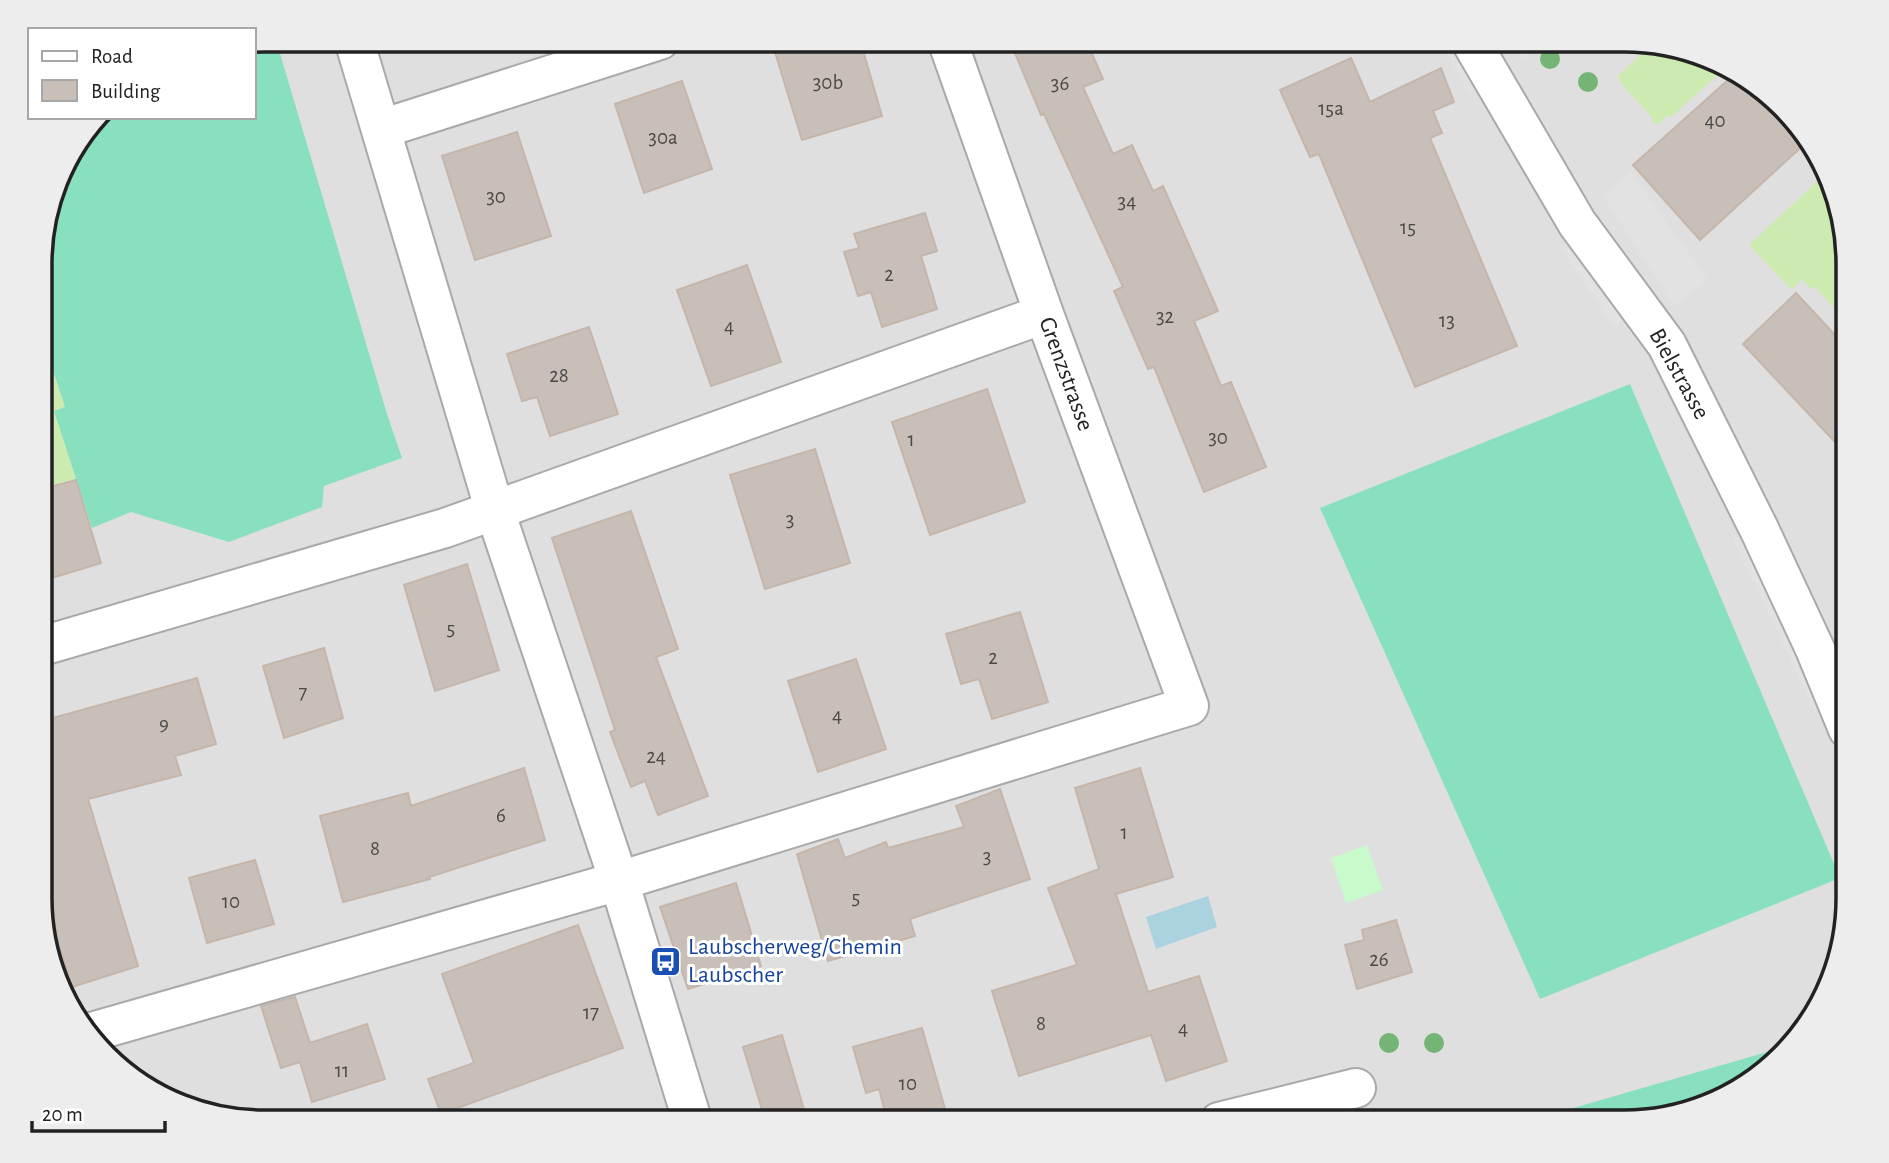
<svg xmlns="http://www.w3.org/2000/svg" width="1889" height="1163" font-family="'Alegreya Sans',sans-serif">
<rect width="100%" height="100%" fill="#f2efe9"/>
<path fill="#e0dfdf" d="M264 40H1625L1683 48 1749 78 1819 152 1848 249V913L1811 1023 1737 1093 1639 1122 264 1123 193 1111 140 1085 78 1023 42 928V235L64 165 100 117H254V42Z"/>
<path fill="#cdebb0" d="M1652 44 1683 48 1729 69 1723 73 1721 72 1671 117 1668 115 1659 124 1654 123C1649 107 1622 92 1618 76Z
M1825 174 1848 249V324L1815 287 1811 289 1802 279 1792 290 1749 245Z
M42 337 65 407 55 411 76 480 42 489Z"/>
<path fill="#c8facc" d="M1367 845 1383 890 1346 903 1331 858Z"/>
<path fill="#88e0be" d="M264 40H276L387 414 402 458 324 486 322 507 229 542 131 512 92 528 54 411 65 407 42 337V235L64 165 100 117H254V42Z
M1630 384 1840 878 1540 999 1320 508Z
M1767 1052 1770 1062 1737 1093 1639 1122H1525Z"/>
<path fill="#e2e2e2" d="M1440 40H1456L1481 88 1469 94Z
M1511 40H1554V41L1522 60Z
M1631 172 1707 279 1675 307 1603 196Z
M1572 239 1624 320 1613 327 1561 247Z
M1744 532 1829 712 1818 717 1732 537Z"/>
<path fill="#aad3df" d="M1208 896 1217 927 1156 949 1146 917Z"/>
<path fill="#c7bfb8" stroke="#c4b6ab" stroke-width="2" d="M804 40H860L882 116 802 140 774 49Z
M1040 40H1086L1103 79 1083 87 1113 154 1132 145 1153 191 1163 186 1218 311 1194 321 1221 386 1231 382 1266 467 1204 492 1154 367 1148 369 1114 291 1123 287 1044 114 1041 115 1014 51Z
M1351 58 1370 102 1441 68 1454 102 1433 111 1442 133 1430 138 1517 346 1415 387 1319 154 1310 157 1280 90Z
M1737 72 1749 78 1808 141 1700 240 1633 165Z
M682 81 712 169 644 193 615 104Z
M517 132 551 236 475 260 442 156Z
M925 213 937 251 921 256 937 309 882 327 871 292 858 296 844 252 859 248 854 234Z
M747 265 781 362 711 386 677 290Z
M1796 293 1848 349V456L1743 344Z
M589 327 618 414 550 436 537 397 522 401 507 354Z
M987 389 1025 502 930 535 892 422Z
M815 449 850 563 765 589 730 475Z
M76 480 101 563 52 578 42 542V489Z
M631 511 678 649 656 657 708 796 658 815 645 781 631 787 610 732 615 730 552 538Z
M467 564 499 670 435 691 404 585Z
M1020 612 1048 702 992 719 979 679 961 684 946 634Z
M324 648 343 718 284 738 263 666Z
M856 659 886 749 818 772 788 681Z
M197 678 216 744 175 756 181 775 88 799 138 966 72 987 42 892V721Z
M524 768 545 840 429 877 430 879 343 902 320 816 408 793 411 806Z
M1140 768 1173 877 1116 894 1148 992 1199 976 1227 1061 1166 1081 1151 1035 1019 1076 992 991 1077 965 1048 888 1099 869 1075 788Z
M1000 789 1030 879 910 919 915 936 828 961 797 854 838 839 845 858 886 842 888 848 964 827 956 806Z
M255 860 274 924 207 943 189 878Z
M736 883 761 966 688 989 660 907Z
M1396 920 1412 972 1357 989 1345 945 1364 940 1362 930Z
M578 925 623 1048 441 1114 428 1079 474 1063 442 974Z
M295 997 310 1043 367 1024 385 1079 312 1102 300 1062 281 1068 261 1006Z
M922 1028 949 1123H888L879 1089 866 1093 853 1047Z
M782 1035 805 1113 774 1123H766L743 1047Z"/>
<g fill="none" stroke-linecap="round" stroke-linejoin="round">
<defs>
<path id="minor" d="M354 40 495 511 619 881 693 1123
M1470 40 1577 223 1667 345 1760 531 1815 649 1848 729
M381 129 660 40
M42 646 445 528 1044 314
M88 1033 619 881 1189 706 1044 314 947 40
M1219 1122 1356 1088"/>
</defs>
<use href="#minor" stroke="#a9a9a9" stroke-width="42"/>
<use href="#minor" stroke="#fff" stroke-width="38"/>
</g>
<g fill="#74b475">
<circle cx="1550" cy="59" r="10"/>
<circle cx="1588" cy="82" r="10"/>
<circle cx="1389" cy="1043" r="10"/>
<circle cx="1434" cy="1043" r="10"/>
</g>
<defs>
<symbol id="bus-square" viewBox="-11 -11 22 22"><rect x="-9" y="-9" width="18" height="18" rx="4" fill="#1a4fb4" stroke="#fff"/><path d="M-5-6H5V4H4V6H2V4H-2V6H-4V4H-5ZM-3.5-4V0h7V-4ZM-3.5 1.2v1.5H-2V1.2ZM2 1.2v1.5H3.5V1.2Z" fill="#fff"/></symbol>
</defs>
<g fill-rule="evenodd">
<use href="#bus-square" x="648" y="944" width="35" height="35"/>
</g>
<g text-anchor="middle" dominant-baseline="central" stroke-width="6" stroke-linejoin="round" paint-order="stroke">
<g font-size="21" fill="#4b4948">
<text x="828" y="82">30b</text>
<text x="1060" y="83">36</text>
<text x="1331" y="108">15a</text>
<text x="1715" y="120">40</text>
<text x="663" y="137">30a</text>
<text x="496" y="196">30</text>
<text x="1127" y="201">34</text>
<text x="1408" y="227">15</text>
<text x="889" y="274">2</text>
<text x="1165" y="316">32</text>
<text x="1447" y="320">13</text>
<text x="729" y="326">4</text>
<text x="559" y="375">28</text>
<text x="1218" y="437">30</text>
<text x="911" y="439">1</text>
<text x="790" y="519">3</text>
<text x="451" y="628">5</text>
<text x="993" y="657">2</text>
<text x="303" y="692">7</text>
<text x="837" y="715">4</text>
<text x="164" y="723">9</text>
<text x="656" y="756">24</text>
<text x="501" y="815">6</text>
<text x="1124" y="832">1</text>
<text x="375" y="848">8</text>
<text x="987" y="856">3</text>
<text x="856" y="897">5</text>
<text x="231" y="901">10</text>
<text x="1379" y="959">26</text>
<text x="591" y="1012">17</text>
<text x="1041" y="1023">8</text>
<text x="1183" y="1028">4</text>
<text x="342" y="1070">11</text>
<text x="908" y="1083">10</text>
</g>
<g font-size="24" fill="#222" stroke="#fff">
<text transform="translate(1066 374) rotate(70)">Grenzstrasse</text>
<text transform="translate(1679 374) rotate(61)">Bielstrasse</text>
</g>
<g font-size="24" fill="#164399" stroke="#fff" text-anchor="start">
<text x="688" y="947">Laubscherweg/Chemin<tspan x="688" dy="28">Laubscher</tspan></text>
</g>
</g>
<path d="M0 0H1889V1163H0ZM264 52H1624A212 212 0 0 1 1836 264V898A212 212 0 0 1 1624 1110H264A212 212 0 0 1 52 898V264A212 212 0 0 1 264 52Z" fill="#ededed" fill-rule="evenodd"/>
<path fill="none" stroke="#222" stroke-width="3.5" d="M264 52H1624A212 212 0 0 1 1836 264V898A212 212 0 0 1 1624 1110H264A212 212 0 0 1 52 898V264A212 212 0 0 1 264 52Z"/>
<rect x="28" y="28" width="228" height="91" fill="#ffffff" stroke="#a7a7a7" stroke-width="2"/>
<rect x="42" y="51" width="35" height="10" fill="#ffffff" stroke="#a7a7a7" stroke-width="2"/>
<text x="91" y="63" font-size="21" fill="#222222">Road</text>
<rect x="42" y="80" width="35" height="21" fill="#c7bfb8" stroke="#a7a7a7" stroke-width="2"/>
<text x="91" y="98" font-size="21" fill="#222222">Building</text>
<path d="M32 1121v10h133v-10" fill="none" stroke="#222222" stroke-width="3.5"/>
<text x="42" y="1121" font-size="21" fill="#222222" stroke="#ffffff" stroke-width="5" paint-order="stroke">20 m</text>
</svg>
